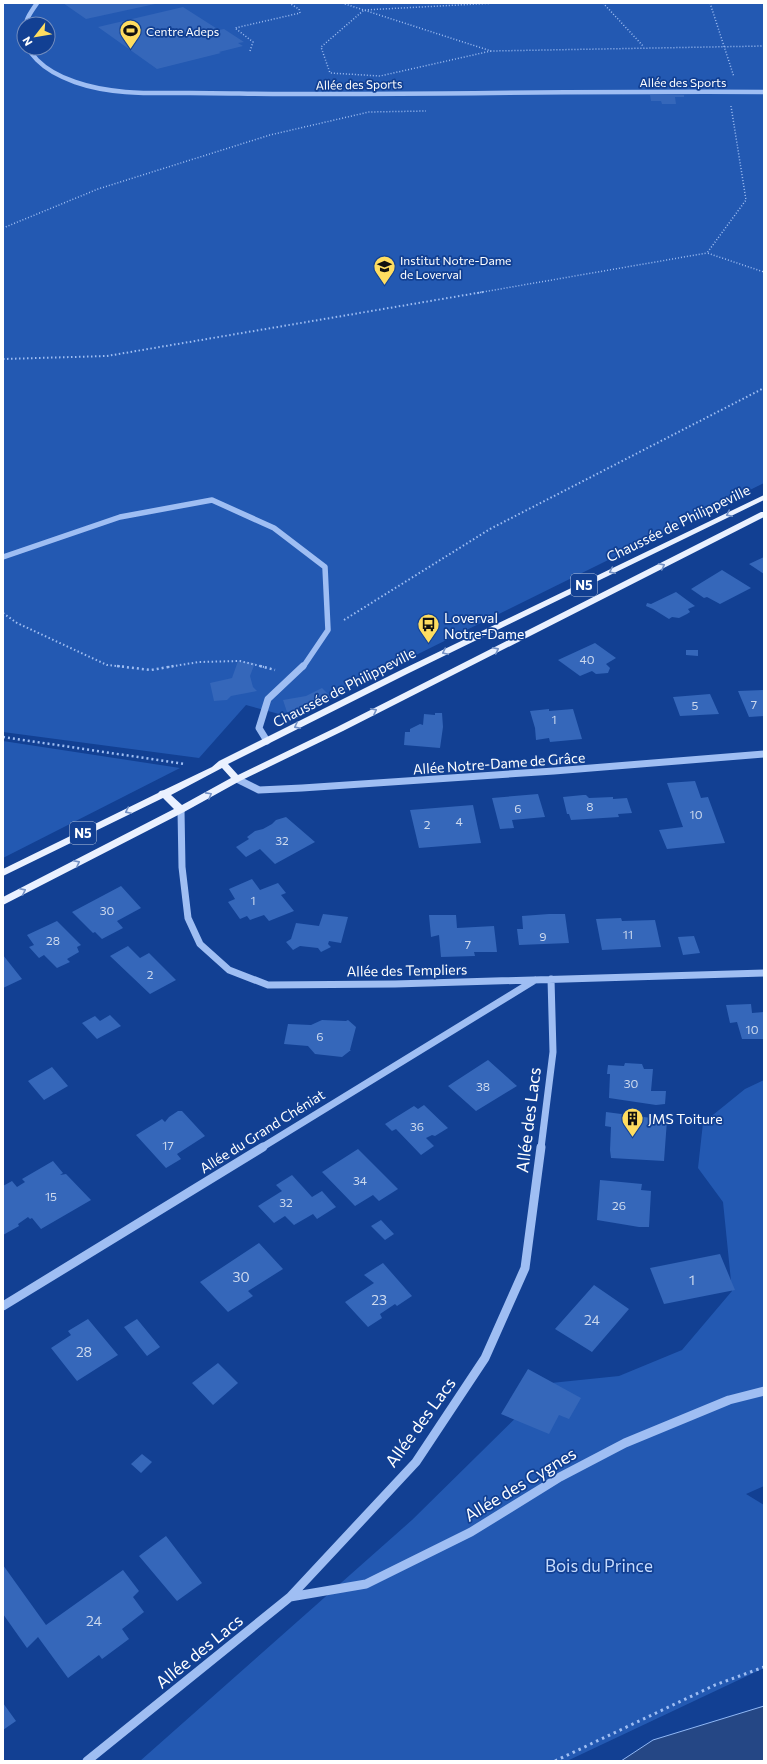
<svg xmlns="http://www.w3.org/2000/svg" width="767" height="1764" font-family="Commissioner,sans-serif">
<rect width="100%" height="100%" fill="#124093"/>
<path fill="#2359b2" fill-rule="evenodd" d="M3 3H764V483L307 709 279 714 246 705 199 758 3 732ZM24 24H48V48H24Z
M3 741 180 768 3 858Z
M764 1080V1486L746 1494 764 1505V1668L567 1761H140L412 1520 551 1383 619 1376 682 1350 732 1291 723 1202 698 1168 703 1123 745 1089Z"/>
<path fill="#254785" stroke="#90b8f6" d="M764 1706V1761H621L653 1740Z"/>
<path fill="#3567ba" d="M63 3H155V4L86 19Z
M183 7 219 30 224 29 244 42 238 43 243 46 219 52 221 53 157 69 98 27Z
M650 95H684V97H675L676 104H662L661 101H651Z
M764 557V574L749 564Z
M722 570 751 588 720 604 707 597 704 598 691 589Z
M676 592 695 606 688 609 690 612 687 614 679 618 672 617 669 619 653 609 646 606 647 603 651 604Z
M595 643 616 658 606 664 610 668 608 673 596 674 592 671 580 676 558 660Z
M686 650H698V656L686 655Z
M238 661 255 663 250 676 253 687 257 691 231 696 227 700 214 701 210 683 232 678Z
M322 688 332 698 309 708 287 712 283 700 306 696Z
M764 690V716L749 717 738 691Z
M710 694 719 714 680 716 673 697Z
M549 709V711L573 709 582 739 550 742 549 738 536 740 535 728 530 711Z
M435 713H442L443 727 440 748 404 745 405 732H410V729L420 724 423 725 424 714 435 715Z
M695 781 701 798 708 797 725 843 667 849 659 830 683 827 667 783Z
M538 794 545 817 512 820 514 828 500 829 492 798Z
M583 795H586L589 798 613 797V799L627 798 632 813 618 814 619 817 571 820 569 814H567L563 797Z
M473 805 481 843 419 848 410 810Z
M286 817 315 842 275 864 260 849 246 857 236 847 249 839 247 837 255 831 263 829 272 824 276 820Z
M252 879 260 890 278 883 286 893 281 895 294 911 269 921 264 915 250 920 247 916 240 919 228 902 235 899 229 889Z
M121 886 141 908 117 921 123 928 102 939 95 932 93 933 72 912Z
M323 914 348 917 341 943 329 941 328 944 331 947 321 952 318 948 300 946 293 950 286 942 291 939 296 923 319 926Z
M549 914H565L569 943 519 945 517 929H523L522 916Z
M429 915H456L457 928 494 926 497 952H474L475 956 441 957 439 935 431 937Z
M621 918 622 921 655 920 661 947 602 950 596 919Z
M57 921 81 945 77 947 79 952 67 959 70 962 57 968 44 955 39 958 29 947 34 945 27 935Z
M694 936 700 953 683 955 678 937Z
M128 946 140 958 149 953 176 980 150 994 110 956Z
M3 955 22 979 3 988Z
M751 1004 752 1013 764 1012V1039H742L737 1022 730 1023 726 1005Z
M110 1015 121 1026 97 1039 82 1023 95 1016 100 1021Z
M322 1020 346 1021 348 1020 356 1027 350 1050H351L342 1057 315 1054 308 1046 284 1044 288 1024 311 1025Z
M488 1060 517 1086 476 1111 448 1086Z
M625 1063 642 1064 644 1069H653L651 1091H666L665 1104 656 1105 609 1098 610 1074H607L608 1065 624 1066Z
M52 1067 68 1086 44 1100 28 1081Z
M424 1105 448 1128 435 1136 432 1135 426 1138 434 1146 421 1155 396 1129 392 1131 385 1124 414 1106 418 1109Z
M178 1111H182L205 1136 177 1154 181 1159 166 1168 136 1135 162 1119 165 1122 169 1117Z
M606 1112 667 1120 664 1161 611 1158 610 1150 611 1127 605 1126Z
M358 1149 398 1189 379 1201 373 1195 355 1206 322 1172Z
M53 1161 63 1173 60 1175 66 1174 91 1200 41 1229 32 1218 30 1219 28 1217 18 1224 19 1226 3 1235V1186L12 1181 17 1187 25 1182 22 1179Z
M292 1175 312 1197 322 1191 336 1207 317 1219 313 1214 294 1225 285 1216 274 1223 258 1206 282 1191 276 1185Z
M600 1180 642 1184 641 1190 651 1191 649 1227H639L597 1220Z
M381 1220 394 1234 385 1240 371 1226Z
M259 1243 283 1269 248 1291 253 1296 228 1312 200 1282Z
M720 1254 735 1290 664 1304 650 1268Z
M383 1263 412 1296 397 1306 395 1304 380 1314 382 1318 368 1327 345 1302 374 1283 364 1275Z
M594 1285 629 1309 592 1352 555 1329Z
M88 1319 118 1355 77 1381 51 1348 71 1335 68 1331Z
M137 1319 160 1347 147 1356 124 1327Z
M218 1363 238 1383 213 1405 192 1383Z
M528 1369 581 1398 569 1419 559 1415 549 1434 501 1414Z
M142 1454 152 1462 141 1473 131 1464Z
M166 1536 202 1583 177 1601 139 1556Z
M3 1565 46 1625 123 1570 139 1591 133 1597 144 1612 122 1629 129 1639 102 1659 99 1655 68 1678 38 1637 27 1648 3 1614Z
M3 1703 16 1721 3 1730Z"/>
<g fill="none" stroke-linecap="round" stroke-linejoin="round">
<path stroke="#9fbef3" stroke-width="1.5" stroke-dasharray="1 2" stroke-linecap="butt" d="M342 3 491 51 764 46
M603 3 644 47
M710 3 734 77
M250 51 253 42 235 28 300 13 299 9 289 3
M491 51 380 76 330 73 321 47 364 10 496 3
M731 106 746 200 707 253 764 272
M3 228 98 189 270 135 369 112 426 111
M477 293 707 253"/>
<path stroke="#9fbef3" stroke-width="2" stroke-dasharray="1.5 2.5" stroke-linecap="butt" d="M3 359 107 356 483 292
M3 613 17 623 107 665 126 667
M344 620 490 529 764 388
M168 667 199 662 240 661 264 667"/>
<path stroke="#9fbef3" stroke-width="2.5" stroke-dasharray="2 3" stroke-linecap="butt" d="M117 666 151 670 174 666
M260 666 275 670
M3 737 185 764"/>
<path stroke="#9fbef3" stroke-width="3" stroke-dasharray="2.5 4" stroke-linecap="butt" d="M555 1761 715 1685 764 1667"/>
<path stroke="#9fbef3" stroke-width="4.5" d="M37 3C34 8 29 14 27 20 16 53 49 73 75 82 112 95 152 93 190 93 223 93 255 94 287 94 446 94 605 91 764 92"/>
<path stroke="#9fbef3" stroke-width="5.5" d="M3 557 120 517 212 500 274 528 325 567 328 630 303 667"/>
<path stroke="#9fbef3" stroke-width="7" d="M267 741 259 728 268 699 303 666
M237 779 259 790 302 788 554 771 764 754
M181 810 182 867 188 918 200 944 229 970 268 985 395 984 764 973
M261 1148 535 980
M541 1148 553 1052 551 979"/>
<path stroke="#9fbef3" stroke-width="9" d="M3 1306 263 1147
M290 1597 366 1584 471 1532 560 1477 625 1443 729 1400 764 1391
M87 1761 290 1597 416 1462 485 1358 525 1268 541 1147"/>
<path fill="#eaf1ff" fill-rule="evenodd" d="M764 495V500L407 674 228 764 238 775 337 727 761 512H764V517L343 731 240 781 184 812 3 905V897L174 809 163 798 3 876V869L158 793 160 791 164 790 212 767 219 761 401 670ZM222 768 231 778 182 805 171 795Z"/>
</g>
<defs><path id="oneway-chevron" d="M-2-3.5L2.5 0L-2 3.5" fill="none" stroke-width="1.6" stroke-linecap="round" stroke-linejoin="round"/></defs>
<g stroke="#7390c4">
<use href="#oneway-chevron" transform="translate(729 514) rotate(154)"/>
<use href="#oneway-chevron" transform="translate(662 566) rotate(-27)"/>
<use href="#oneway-chevron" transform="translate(612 571) rotate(154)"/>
<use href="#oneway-chevron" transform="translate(496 650) rotate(-27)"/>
<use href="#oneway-chevron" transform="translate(445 652) rotate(155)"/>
<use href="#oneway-chevron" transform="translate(374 711) rotate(-27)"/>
<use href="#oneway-chevron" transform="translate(297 726) rotate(153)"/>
<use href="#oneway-chevron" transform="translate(209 795) rotate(-29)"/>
<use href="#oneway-chevron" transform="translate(128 811) rotate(154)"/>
<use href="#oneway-chevron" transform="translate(77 863) rotate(-27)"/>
<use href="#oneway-chevron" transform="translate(23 891) rotate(-26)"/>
</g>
<defs>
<symbol id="stadium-pin" viewBox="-11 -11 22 30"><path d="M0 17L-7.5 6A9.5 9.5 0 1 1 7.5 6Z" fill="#ffdd60" stroke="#124093"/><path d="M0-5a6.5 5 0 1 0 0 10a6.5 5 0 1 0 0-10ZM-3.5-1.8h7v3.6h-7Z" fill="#111"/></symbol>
<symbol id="school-pin" viewBox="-11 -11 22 30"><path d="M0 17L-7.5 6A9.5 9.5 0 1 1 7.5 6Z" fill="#ffdd60" stroke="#124093"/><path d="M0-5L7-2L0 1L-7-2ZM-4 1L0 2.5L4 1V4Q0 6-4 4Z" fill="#111"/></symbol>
<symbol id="bus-pin" viewBox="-11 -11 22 30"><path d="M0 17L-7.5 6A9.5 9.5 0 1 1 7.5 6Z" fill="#ffdd60" stroke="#124093"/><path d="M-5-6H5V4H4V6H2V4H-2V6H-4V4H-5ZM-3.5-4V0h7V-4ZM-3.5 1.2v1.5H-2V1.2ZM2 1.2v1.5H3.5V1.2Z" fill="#111"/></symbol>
<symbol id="building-pin" viewBox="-11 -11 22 30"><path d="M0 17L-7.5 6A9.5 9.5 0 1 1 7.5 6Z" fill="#ffdd60" stroke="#124093"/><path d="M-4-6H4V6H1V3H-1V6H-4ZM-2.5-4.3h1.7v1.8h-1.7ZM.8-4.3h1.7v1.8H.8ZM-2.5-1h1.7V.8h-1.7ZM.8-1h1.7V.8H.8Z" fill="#111"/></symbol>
</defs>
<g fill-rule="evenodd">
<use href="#stadium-pin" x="118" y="18" width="25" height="34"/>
<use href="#school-pin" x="372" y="254" width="25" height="34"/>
<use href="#bus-pin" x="416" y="612" width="25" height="34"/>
<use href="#building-pin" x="620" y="1106" width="25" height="34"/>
</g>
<g text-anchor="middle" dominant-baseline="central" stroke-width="3.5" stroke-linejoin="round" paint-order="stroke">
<g font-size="12" fill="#fff" stroke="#124093" text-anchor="start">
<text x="146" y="31">Centre Adeps</text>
<text x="400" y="260">Institut Notre-Dame<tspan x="400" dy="14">de Loverval</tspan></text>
</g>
<g font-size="12" fill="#fff" stroke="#124093">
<text x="683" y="82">Allée des Sports</text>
<text transform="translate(359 84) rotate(-1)">Allée des Sports</text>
</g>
<g font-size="12" fill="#ccd9ee">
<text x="587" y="659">40</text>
<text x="754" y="704">7</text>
<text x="695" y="705">5</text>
<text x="554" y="719">1</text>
<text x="590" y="806">8</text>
<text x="518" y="808">6</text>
<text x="696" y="814">10</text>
<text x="459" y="821">4</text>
<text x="427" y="824">2</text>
<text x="282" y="840">32</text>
<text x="253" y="900">1</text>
<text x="107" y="910">30</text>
<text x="628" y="934">11</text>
<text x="543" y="936">9</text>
<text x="53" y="940">28</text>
<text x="468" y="944">7</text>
<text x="150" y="974">2</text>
<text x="752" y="1029">10</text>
<text x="320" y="1036">6</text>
<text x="631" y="1083">30</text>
<text x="483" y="1086">38</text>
<text x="417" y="1126">36</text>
<text x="168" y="1145">17</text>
<text x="360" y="1180">34</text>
<text x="51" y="1196">15</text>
<text x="286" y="1202">32</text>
<text x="619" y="1205">26</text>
</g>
<g fill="#124093" stroke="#b8c6df" stroke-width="1">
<rect x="571" y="574" width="26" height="22" rx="3"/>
<rect x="70" y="822" width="26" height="22" rx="3"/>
</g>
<g font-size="13" font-weight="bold" fill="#fff">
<text x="584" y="585">N5</text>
<text x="83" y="833">N5</text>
</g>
<g font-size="14" fill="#fff" stroke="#124093">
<text transform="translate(678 523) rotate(-26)">Chaussée de Philippeville</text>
<text transform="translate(344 687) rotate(-27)">Chaussée de Philippeville</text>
<text transform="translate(499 763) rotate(-4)">Allée Notre-Dame de Grâce</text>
<text transform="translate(407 970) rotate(-1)">Allée des Templiers</text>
<text transform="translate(262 1131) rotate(-32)">Allée du Grand Chéniat</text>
</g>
<g font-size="14" fill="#fff" stroke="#124093" text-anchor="start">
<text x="444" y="617">Loverval<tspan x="444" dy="16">Notre-Dame</tspan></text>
<text x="648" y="1118">JMS Toiture</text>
</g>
<g font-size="14" fill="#ccd9ee">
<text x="241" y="1276">30</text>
<text x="692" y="1279">1</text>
<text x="379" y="1299">23</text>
<text x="592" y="1319">24</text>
<text x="84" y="1351">28</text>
<text x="94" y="1620">24</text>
</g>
<g font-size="17" fill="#fff" stroke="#124093">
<text transform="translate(528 1120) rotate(-83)">Allée des Lacs</text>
<text transform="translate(420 1422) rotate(-54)">Allée des Lacs</text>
<text transform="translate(520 1484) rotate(-31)">Allée des Cygnes</text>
<text transform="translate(199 1651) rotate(-39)">Allée des Lacs</text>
</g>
<g font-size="17" fill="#c6dbfd" stroke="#124093">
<text x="599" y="1565">Bois du Prince</text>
</g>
</g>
<rect width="767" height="1764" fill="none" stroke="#ffffff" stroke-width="8"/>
<g transform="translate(36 36) rotate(239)"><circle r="19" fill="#124093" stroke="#718cbe"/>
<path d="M0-3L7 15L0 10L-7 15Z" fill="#ffdd60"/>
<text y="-6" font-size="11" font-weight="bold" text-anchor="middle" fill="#ffffff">N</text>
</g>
</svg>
